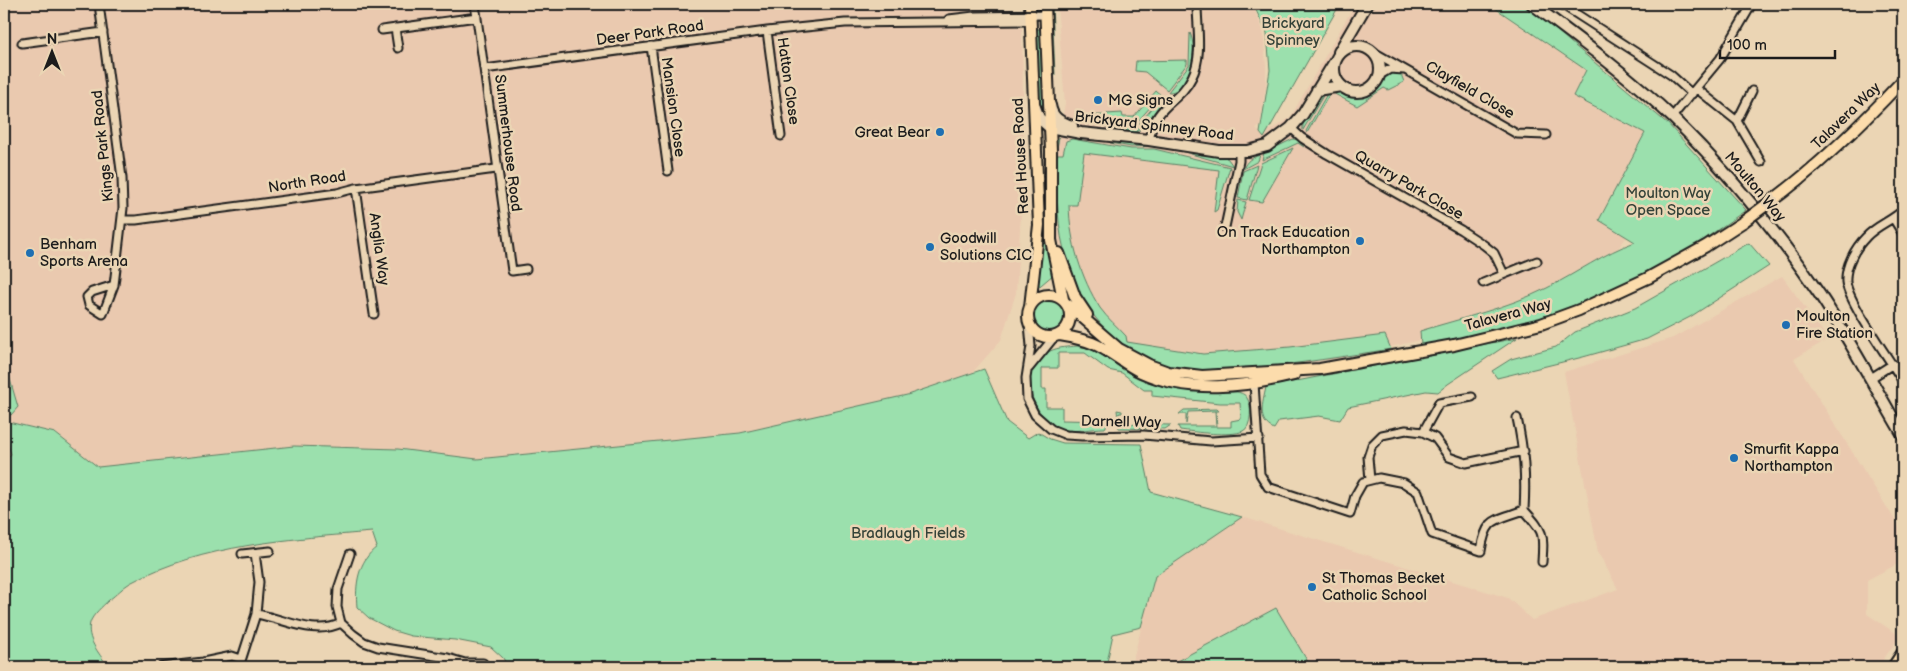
<svg xmlns="http://www.w3.org/2000/svg" width="1907" height="671" font-family="'Balsamiq Sans',sans-serif">
<rect width="100%" height="100%" fill="#ebd5b4"/>
<filter id="ink" filterUnits="userSpaceOnUse"><feTurbulence type="fractalNoise" baseFrequency=".02" numOctaves="2"/><feDisplacementMap in="SourceGraphic" scale="10" xChannelSelector="R" yChannelSelector="G"/><feConvolveMatrix kernelMatrix="1 2 1 2 8 2 1 2 1" color-interpolation-filters="sRGB"/></filter>
<g filter="url(#ink)">
<path fill="#eac9af" d="M4 4H1003L995 11 996 24 1022 28 1024 166 1016 293 1001 340 972 373 907 395 740 433 477 459 398 449 294 446 98 467 55 433 4 421Z
M1057 4H1252L1263 30 1266 66V86L1260 126 1256 129 1262 135 1290 118 1355 4H1487L1586 70 1573 96 1645 133 1599 219 1627 237 1618 248 1546 289 1502 306 1420 331 1421 340 1328 361 1210 372 1137 356 1104 334 1077 295 1052 221 1050 186 1065 103Z
M1782 276 1828 339 1794 359 1903 533V561L1867 580V614L1900 636 1878 667H1131L1155 576 1242 517 1508 598 1532 620 1618 589 1598 552 1564 372 1673 338Z"/>
<path fill="#9be0ad" stroke="#5c7e64" d="M1049 4H1052L1055 75H1052Z
M1253 4H1340L1264 138 1260 133 1270 70 1267 33Z
M1489 4H1521L1538 15 1668 124 1746 210 1683 254 1598 297 1525 324 1421 346 1420 331C1462 318 1507 308 1547 288 1577 273 1604 253 1635 242L1599 220 1645 133 1573 96 1586 70Z
M1037 29H1039L1042 36 1044 107H1041L1039 100Z
M1190 33C1198 48 1190 94 1168 92L1189 65Z
M1187 60V64L1167 90 1145 72 1135 71 1136 61Z
M1395 71 1401 74 1404 82 1388 90 1384 88 1357 106 1329 91C1342 89 1351 99 1364 95 1375 91 1375 80 1383 75 1386 73 1391 72 1395 71Z
M1156 91 1161 95 1137 122H1106V114L1122 113 1123 117H1134Z
M1322 93 1324 94 1303 130C1301 117 1314 102 1322 93Z
M1327 94 1329 95 1307 133 1306 131Z
M1161 98V103L1144 126 1139 124Z
M1104 115V121L1080 118 1076 116Z
M1111 125H1134L1140 130 1135 132 1111 128Z
M1059 137 1056 154H1063L1066 141 1072 139 1131 149H1154L1230 167 1217 210 1214 212 1219 170 1084 153 1077 205H1069C1070 241 1081 278 1100 308 1107 318 1118 327 1126 336L1127 342 1203 354 1290 347 1385 335 1391 349C1345 356 1299 364 1252 368 1226 371 1199 374 1173 369 1167 368 1161 365 1156 362 1106 343 1076 301 1064 250 1055 215 1058 178 1054 142Z
M1293 139 1298 140 1304 147 1298 143 1262 160 1264 153Z
M1110 141 1135 145 1153 144 1223 156 1228 159 1233 166 1184 152 1153 146 1131 147 1110 143Z
M1293 148 1262 202 1249 200 1261 163Z
M1260 155 1258 161 1243 169C1247 160 1251 158 1260 155Z
M1257 165 1247 200 1238 198 1243 171Z
M1238 200 1246 202 1241 220 1237 212Z
M1048 240 1054 274 1035 290 1042 241Z
M1749 243 1769 266 1690 317 1647 339 1583 357 1497 378 1492 371 1511 359 1556 347 1575 332 1635 308Z
M1033 316a16 16 0 1 1 32 0a16 16 0 1 1-32 0Z
M1517 338 1448 384 1438 392 1426 391 1348 407 1340 420 1319 416 1279 421 1274 429C1256 421 1263 403 1266 387Z
M1077 346C1102 349 1116 368 1138 378 1170 392 1203 392 1237 392 1241 393 1245 394 1247 398 1252 405 1252 427 1243 431 1231 437 1194 432 1180 430L1178 426H1216L1215 411 1188 412 1186 424V414H1179L1184 410 1217 409 1219 411H1216L1217 427H1231V421L1241 419 1240 403H1220L1152 396V390H1144L1122 373 1108 370 1085 353H1058V368H1042V389H1046V407H1062V420L1109 421 1105 428C1091 428 1077 433 1063 429 1030 419 1015 367 1050 351 1059 347 1068 347 1077 346Z
M4 359 18 407 11 415 4 412Z
M984 369 1007 422 1028 438 1038 432 1050 439 1063 443 1141 444 1151 492 1242 517 1155 576 1141 627 1113 634 1106 667H508L503 658 491 647 455 640 411 636 394 631 369 618 357 607C355 585 358 561 377 547L372 532C292 539 202 544 130 583 123 587 116 595 109 600 103 606 92 615 90 623 86 639 99 653 107 665L106 667H4V463L11 454 4 433V421L55 433 98 467 294 446 398 449 477 459 740 433 907 395Z
M1117 410 1122 411V413H1119L1120 424 1171 425 1165 429 1119 428Z
M1276 608 1311 667H1180L1177 661Z"/>
<g fill="none" stroke-linecap="round" stroke-linejoin="round">
<defs>
<path id="street" d="M99 4 122 178 123 208 114 285 103 314 89 305 87 297 92 292 114 285
M475 4 512 271 526 269
M1561 4 1671 75 1692 94
M949 19 974 16 1045 15
M395 28 398 48
M382 30 477 17
M767 31 781 136
M22 43 103 32
M651 46 668 171
M1372 51 1517 134 1546 135
M484 69 767 31 845 23 1029 21
M1380 75 1390 69 1404 70
M1697 89 1737 121 1761 162
M1672 117 1720 59 1752 4
M1737 121 1752 91
M1291 128 1302 138 1327 154 1461 230 1484 245 1494 253 1504 274
M1149 140C1155 103 1179 104 1192 77 1203 56 1197 27 1197 4
M356 188 374 314
M1903 210C1892 221 1877 225 1866 237 1855 248 1845 266 1846 282 1848 302 1891 361 1903 382
M1893 218 1903 234
M123 220H136L337 193 356 188 496 169
M1225 227 1239 161V152
M1483 283 1537 261
M1029 324 1031 346 1026 378 1027 399 1035 415 1051 429 1066 435 1082 436 1144 435 1211 441 1259 438
M1029 368 1055 336
M1871 378 1893 364
M1254 383 1260 474 1268 487 1350 514 1355 496 1363 482 1379 478 1404 483 1418 492 1432 534 1481 551C1486 517 1495 521 1524 510 1544 532 1544 533 1542 562
M1517 418C1524 451 1526 476 1524 510
M1423 432 1439 403 1472 397
M1370 480 1368 457 1372 445 1382 435 1406 430 1423 432 1435 438 1449 457 1466 463 1524 451
M242 554 270 551
M350 554 338 589 337 607 341 623 353 634 364 642 378 647 448 658 465 663H483
M256 614C283 618 315 637 341 623
M161 667 203 662 232 656 241 659
M239 667 256 614 259 582 255 553"/>
<path id="secondary" d="M1532 4C1580 40 1629 76 1673 118 1727 171 1777 232 1820 295 1850 340 1875 388 1903 435
M1334 69a23 23 0 1 1 46 0a23 23 0 1 1-46 0Z
M1339 52 1367 4
M1317 90 1341 86
M1050 105C1052 118 1060 122 1072 126
M1035 107 1039 118 1049 127 1081 133 1149 140 1219 151H1248L1267 146 1291 128 1303 114 1335 61"/>
<path id="primary" d="M1030 4 1039 225 1030 307
M1045 4 1051 151V240L1063 299
M1766 205C1816 169 1861 125 1903 80
M1059 253 1075 297 1087 315
M1028 316a21 21 0 1 1 42 0a21 21 0 1 1-42 0Z
M1067 304 1119 349 1149 365 1168 372 1202 376 1320 369 1454 345 1541 324 1579 310 1648 278 1706 246 1743 222
M1059 335C1070 337 1082 339 1092 343 1110 350 1124 364 1141 372 1189 394 1245 387 1294 375
M1893 667 1903 652"/>
</defs>
<use href="#street" stroke="#1c1c1c" stroke-width="11"/>
<use href="#secondary" stroke="#1c1c1c" stroke-width="14"/>
<use href="#primary" stroke="#1c1c1c" stroke-width="14"/>
<use href="#street" stroke="#ebd5b4" stroke-width="7"/>
<use href="#secondary" stroke="#ebd5b4" stroke-width="10"/>
<use href="#primary" stroke="#fcdcac" stroke-width="10"/>
<defs>
<path id="primary-bridge" d="M1743 222 1766 205"/>
</defs>
<use href="#primary-bridge" stroke="#1c1c1c" stroke-width="14" stroke-linecap="butt"/>
<use href="#primary-bridge" stroke="#fcdcac" stroke-width="10"/>
</g>
</g>
<g fill="#1f6fb2" stroke="#ebd5b4" stroke-width="2">
<circle cx="1098" cy="100" r="5"/>
<circle cx="940" cy="132" r="5"/>
<circle cx="1360" cy="241" r="5"/>
<circle cx="930" cy="247" r="5"/>
<circle cx="30" cy="253" r="5"/>
<circle cx="1786" cy="325" r="5"/>
<circle cx="1734" cy="458" r="5"/>
<circle cx="1312" cy="587" r="5"/>
</g>
<g text-anchor="middle" dominant-baseline="central" stroke-width="5" stroke-linejoin="round" paint-order="stroke">
<g font-size="15" fill="#354339" stroke="#ebd5b4">
<text x="1293" y="23">Brickyard<tspan x="1293" dy="17">Spinney</tspan></text>
<text x="1668" y="193">Moulton Way<tspan x="1668" dy="17">Open Space</tspan></text>
<text x="908" y="533">Bradlaugh Fields</text>
</g>
<g font-size="15" fill="#1c1c1c" stroke="#ebd5b4">
<text transform="translate(650 33) rotate(-8)">Deer Park Road</text>
<text transform="translate(788 81) rotate(82)">Hatton Close</text>
<text transform="translate(1470 90) rotate(30)">Clayfield Close</text>
<text transform="translate(673 107) rotate(82)">Mansion Close</text>
<text transform="translate(1846 116) rotate(-44)">Talavera Way</text>
<text transform="translate(1154 126) rotate(7)">Brickyard Spinney Road</text>
<text transform="translate(508 143) rotate(83)">Summerhouse Road</text>
<text transform="translate(103 146) rotate(-96)">Kings Park Road</text>
<text transform="translate(1021 156) rotate(-93)">Red House Road</text>
<text transform="translate(307 182) rotate(-9)">North Road</text>
<text transform="translate(1409 185) rotate(30)">Quarry Park Close</text>
<text transform="translate(1755 187) rotate(50)">Moulton Way</text>
<text transform="translate(379 249) rotate(82)">Anglia Way</text>
<text transform="translate(1508 315) rotate(-15)">Talavera Way</text>
<text transform="translate(1121 422) rotate(1)">Darnell Way</text>
</g>
<g font-size="15" fill="#1c1c1c" stroke="#ebd5b4" text-anchor="start">
<text x="1108" y="100">MG Signs</text>
<text x="930" y="132" text-anchor="end">Great Bear</text>
<text x="1350" y="232" text-anchor="end">On Track Education<tspan x="1350" dy="17">Northampton</tspan></text>
<text x="940" y="238">Goodwill<tspan x="940" dy="17">Solutions CIC</tspan></text>
<text x="40" y="244">Benham<tspan x="40" dy="17">Sports Arena</tspan></text>
<text x="1796" y="316">Moulton<tspan x="1796" dy="17">Fire Station</tspan></text>
<text x="1744" y="449">Smurfit Kappa<tspan x="1744" dy="17">Northampton</tspan></text>
<text x="1322" y="578">St Thomas Becket<tspan x="1322" dy="17">Catholic School</tspan></text>
</g>
</g>
<rect width="1907" height="671" fill="none" stroke="#ebd5b4" stroke-width="20"/>
<rect x="10" y="10" width="1887" height="651" fill="none" stroke="#1c1c1c" stroke-width="2" filter="url(#ink)"/>
<g transform="translate(52 52)" stroke="#ebd5b4" stroke-width="4" paint-order="stroke">
<path d="M0-4L9 19L0 12L-9 19Z" fill="#1c1c1c"/>
<text y="-8" font-size="14" font-weight="bold" text-anchor="middle" fill="#1c1c1c">N</text>
</g>
<path d="M1720 50v8h115v-8" fill="none" stroke="#1c1c1c" stroke-width="2.5"/>
<text x="1727" y="50" font-size="15" fill="#1c1c1c" stroke="#ebd5b4" stroke-width="4" paint-order="stroke">100 m</text>
</svg>
